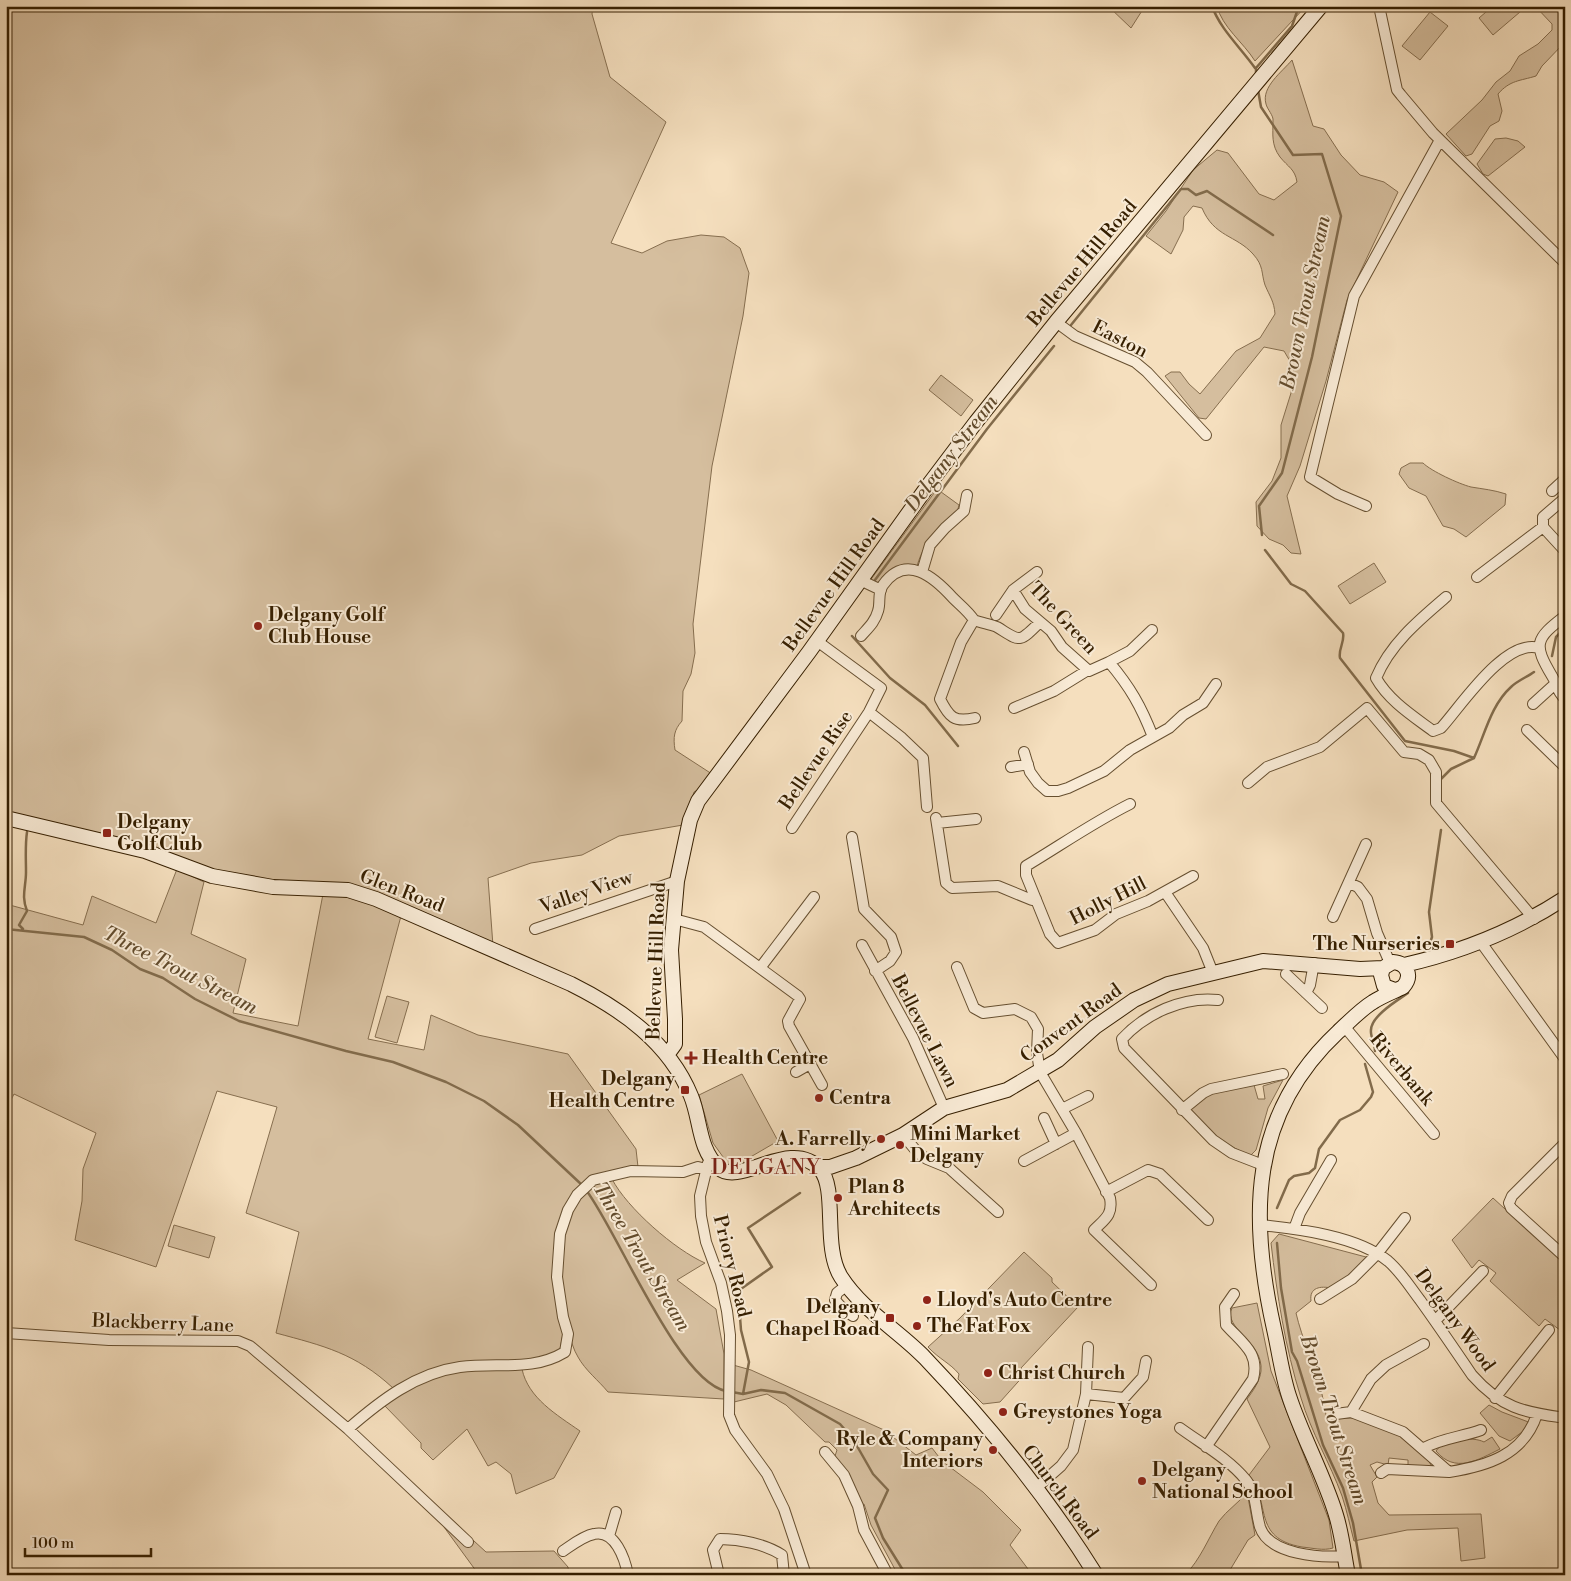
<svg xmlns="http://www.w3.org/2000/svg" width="1571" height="1581" font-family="'Libre Bodoni',serif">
<rect width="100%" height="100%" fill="#f5dfbe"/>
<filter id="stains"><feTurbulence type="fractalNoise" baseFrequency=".004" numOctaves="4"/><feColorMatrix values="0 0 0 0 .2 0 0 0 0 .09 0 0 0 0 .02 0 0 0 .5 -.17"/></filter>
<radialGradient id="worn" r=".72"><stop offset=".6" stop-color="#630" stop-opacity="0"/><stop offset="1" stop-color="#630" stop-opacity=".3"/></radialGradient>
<path fill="#d5be9e" stroke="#866e4f" d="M6 6H593L592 14 610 77 666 122 611 243 642 253 667 241 701 235 724 237 740 248 749 273 743 316 712 466 693 624 695 653 691 674 683 691 682 721C674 730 673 737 675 750L712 774 704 786 694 792 683 825 619 836 582 855 531 863 488 878 493 946 396 903 213 871 6 812Z
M1108 6H1145L1131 28Z
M1217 6H1306L1255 61C1243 42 1222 27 1217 6Z
M1493 6H1527L1493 35 1479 18Z
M1535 6H1565V42L1542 66 1536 76C1520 81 1510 80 1498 94L1502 111 1499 121 1490 126 1472 154 1466 156 1446 134 1482 100 1496 82 1510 71 1519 56 1538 44 1552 30V24Z
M1430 12 1448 26 1420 60 1402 46Z
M1292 60 1313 126 1324 129 1341 155 1360 175 1384 182 1398 192 1347 300 1326 381 1300 466 1287 496 1301 554 1291 553 1283 545 1269 539 1257 526 1256 502 1272 481 1281 458V425L1291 393 1294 368 1284 351 1264 347 1206 419 1199 418 1165 376 1171 372H1180L1189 384 1200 394 1236 351 1260 338 1275 314C1274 301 1270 297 1265 285 1261 273 1264 266 1253 254 1236 235 1214 237 1202 208L1193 206 1184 217 1183 230 1171 254 1146 236 1166 211 1193 170 1217 150 1228 153 1259 194 1274 200 1297 182C1295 169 1288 167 1280 157 1271 145 1273 134 1273 121 1274 116 1267 109 1266 104 1261 87 1282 72 1292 60Z
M1506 138 1518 141 1525 147 1488 176 1483 174 1477 164 1495 139Z
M941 375 973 400 961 416 929 390Z
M1410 463H1423C1431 471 1459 484 1471 487 1483 489 1494 490 1506 494L1505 505 1466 537 1454 529 1443 526 1426 496 1409 488 1399 474 1401 468Z
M937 489 959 505C958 515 945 521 939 529 928 540 921 552 917 566 898 566 887 568 877 585L869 582Z
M1374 563 1386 582 1350 604 1338 586Z
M177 869 204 882 191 934 246 959 233 1013 298 1026 323 894H330L376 903 401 916 368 1039 424 1050 431 1015 478 1035 568 1054 636 1149 638 1167 610 1173 569 1202 555 1294 563 1334 560 1349C534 1370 493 1359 462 1363 443 1365 412 1381 393 1388 355 1353 324 1346 276 1333L299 1232 246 1213 277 1107 217 1091 156 1267 75 1240 82 1201 83 1169 96 1133 14 1094 6 1110V904L83 925 92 896 156 923Z
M387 996 409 1002 397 1043 375 1037Z
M742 1074 778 1141 747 1159 750 1164 731 1168 713 1143 699 1095Z
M1283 1080 1268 1108 1256 1150 1250 1156 1221 1141 1189 1111C1207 1089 1228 1089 1254 1085L1258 1099H1265L1263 1086Z
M612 1179C627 1208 675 1250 705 1263L677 1280 716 1309 724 1354V1399L608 1392C599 1381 585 1370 578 1357 561 1330 555 1236 571 1208 577 1198 587 1190 594 1182Z
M1493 1198 1565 1264V1342L1560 1338 1564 1333 1545 1319 1539 1326 1490 1281 1496 1273 1479 1260 1472 1268 1452 1240Z
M174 1225 215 1237 209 1258 168 1246Z
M1279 1234 1366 1257V1261L1356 1272 1331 1288C1321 1286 1309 1287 1311 1301L1296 1313C1302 1339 1314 1363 1319 1390L1321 1389 1327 1420C1335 1419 1343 1418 1351 1418 1377 1421 1421 1442 1432 1467L1408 1466V1460L1389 1458 1388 1465 1377 1462 1370 1465 1377 1477 1372 1482 1378 1503 1389 1515 1481 1514 1485 1558 1461 1561 1458 1528 1407 1530 1354 1541C1350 1526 1347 1511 1342 1496 1330 1463 1311 1432 1301 1398 1285 1347 1277 1295 1271 1243Z
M1024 1252 1052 1278V1282L1078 1307 1021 1368 1026 1373 1000 1402 983 1404 958 1379 959 1374C950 1363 939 1359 928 1347L960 1318Z
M1257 1303 1271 1371 1329 1520 1333 1548C1323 1551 1313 1548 1302 1547 1251 1538 1272 1503 1249 1475L1270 1447 1247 1399C1253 1391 1260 1381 1261 1371 1264 1342 1222 1328 1232 1308Z
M733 1365 751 1370 884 1430 916 1455 932 1448 942 1461 983 1492 1021 1530 1010 1545 1028 1569 1021 1575H898L871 1525 864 1504 860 1506 835 1456 837 1450 829 1442H825L786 1405 767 1394 734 1402Z
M473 1368 522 1369C528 1398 557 1415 580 1431L554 1478 516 1494 511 1474 496 1462 488 1466 467 1429 433 1460 421 1448V1443L383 1404C403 1383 445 1373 473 1368Z
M1489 1405 1502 1412 1531 1423 1530 1426 1510 1441 1499 1436 1480 1413Z
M1492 1437 1500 1449C1478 1460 1455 1474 1436 1451 1443 1439 1473 1436 1484 1442Z
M1247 1492 1255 1535 1248 1540 1227 1575H1185C1200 1560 1208 1539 1219 1521 1227 1510 1239 1503 1247 1492Z
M450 1519 486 1552 554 1551 568 1567 569 1575H479L444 1527Z"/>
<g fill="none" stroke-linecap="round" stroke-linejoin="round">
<path stroke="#826b4b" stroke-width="2.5" d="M1212 6C1220 29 1241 48 1255 68
M1256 75V68L1292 26 1299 6
M1258 90 1261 107 1293 155 1322 154 1341 216 1312 357 1282 473 1259 506 1262 535
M1071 325 1181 189H1188L1196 195 1207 191 1273 235
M1265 550 1291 584 1305 591 1343 633C1345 642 1338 649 1340 658L1405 741 1454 751 1474 758
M875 580 987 429 1054 346
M852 636 890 678 925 705 958 746
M1552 656 1556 637 1565 628
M1439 781 1451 769 1474 758C1485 734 1491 705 1511 687 1517 681 1527 677 1534 672
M6 929 84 937 112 950 140 969 163 978 195 999 239 1021 346 1051 393 1062 446 1082 484 1101 518 1125 582 1185
M23 929 19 925 27 911C21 896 26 887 26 872 26 859 25 846 27 832
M1429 946 1432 937 1429 912 1441 830
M1375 1051C1375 1044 1370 1036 1371 1030 1371 1016 1398 1000 1408 993
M586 1190C617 1230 678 1382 726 1391
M1277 1208 1289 1180 1294 1176 1309 1173 1315 1168 1319 1149 1340 1120 1360 1110 1371 1097 1373 1092 1365 1064
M1277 1243 1281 1288 1292 1352 1297 1361 1323 1445 1343 1488 1353 1523 1362 1575
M732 1392 743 1394 761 1390 785 1393 840 1424 853 1439 873 1474 888 1490 875 1518 883 1538 906 1575
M743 1394 749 1362 741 1330 738 1291 772 1267 748 1228 800 1193"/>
<defs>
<path id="street" d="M1379 6 1397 90 1401 95 1433 133 1565 263
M1056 322 1075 336 1135 362 1147 372 1206 435
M1552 491 1565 479
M1366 506 1338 494 1310 477 1354 296 1440 140
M1543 527V517L1565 498
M922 572 930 545 945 528 964 511 967 495
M1477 577 1543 527 1565 551
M860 580 881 590
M1013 590 1025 609 1051 631 1062 647 1089 671 1109 662C1130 687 1141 706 1153 737
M1446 597C1419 620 1390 644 1376 678 1389 701 1413 716 1433 731L1441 728C1461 706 1505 638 1539 648
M996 615 1013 590 1037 572
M1565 616C1535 639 1533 644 1552 676 1558 685 1555 689 1565 699
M974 620C981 623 990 624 997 627 1020 641 1018 644 1039 623
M861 636C868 628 875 622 878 611 881 602 877 594 883 585 906 553 934 577 953 598 960 605 968 611 974 620L961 642 940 699C949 717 954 723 975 718
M1109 662 1130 651 1152 630
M1533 704 1555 684
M1014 708 1054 691 1088 670
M869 712 902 738 923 758 927 807
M1527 730 1565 767
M1024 752 1030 772 1038 783 1047 791H1058L1068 788 1104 771 1130 750 1169 728 1183 715 1203 703 1216 684
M1011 767 1028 764
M1248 783 1267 767 1320 747 1367 708 1404 752 1419 754 1429 760 1436 772V803L1534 919
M1130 804C1094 822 1061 845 1026 866V875L1050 934 1058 943 1095 930 1116 914 1148 901 1193 876
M936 818 946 883 952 888 998 886 1032 900 1036 899
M937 823 976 819
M792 828 869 712 881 688 817 641
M852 837 864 909 891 937 896 952 890 961 875 971
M1349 883 1358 887 1367 899 1377 933 1390 963
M1165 892 1203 948 1213 973
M1333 917 1366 844
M674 919 704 927 798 996 800 999 788 1021 789 1026 822 1085
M535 929 677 881
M1480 941 1565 1059
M862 945 913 1038 944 1108
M957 967 974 1008 983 1013 1015 1009 1031 1017 1038 1029 1037 1053 1040 1072 1076 1133 1110 1198C1113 1215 1105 1219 1094 1230L1151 1285
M760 968 814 897
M1286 974 1322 1008
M1306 993 1310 985 1314 963
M1218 1000C1183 996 1145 1014 1122 1039L1124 1048 1213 1140 1232 1153 1263 1165
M1344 1026 1434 1134
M796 1072 810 1064
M1062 1109 1088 1096
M1182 1110 1203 1093 1211 1089 1283 1074
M1044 1118 1056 1144
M903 1135 918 1153 927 1159 949 1168 998 1212
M1565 1143 1512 1196 1509 1203 1511 1208 1565 1257
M1024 1161 1076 1133
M708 1163 700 1196 701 1216 706 1242 721 1283 727 1311 730 1335 729 1415 735 1430 767 1474 784 1509 806 1575
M1106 1192 1148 1170 1160 1174 1208 1220
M1260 1225C1299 1229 1357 1236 1388 1261 1401 1272 1410 1287 1420 1300 1438 1325 1455 1350 1472 1375 1501 1408 1523 1412 1565 1418
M1294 1229 1300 1213 1331 1160
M847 1285 837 1293 835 1300 843 1309 853 1316
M1320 1299 1352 1279 1377 1254 1405 1218
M1435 1321 1483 1271
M6 1333 109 1340 238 1341 250 1346 348 1429 468 1542
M1086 1394 1124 1398 1143 1377 1146 1361
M1495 1398 1549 1330
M1351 1412 1371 1379 1386 1365 1424 1344
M1336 1414 1351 1412 1403 1432 1449 1472C1487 1466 1524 1455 1537 1414
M1180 1428C1202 1444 1229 1459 1246 1480 1257 1494 1255 1510 1260 1527 1269 1555 1321 1558 1345 1556
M348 1429C380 1401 416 1373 460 1367 497 1362 532 1372 565 1352L568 1334 563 1317 557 1277 560 1234 568 1210 577 1195 593 1180 631 1171 683 1172 698 1167 706 1169
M1206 1447 1253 1379C1260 1353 1242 1343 1226 1325L1225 1307 1234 1294
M1424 1448C1443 1438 1462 1437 1481 1430
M825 1452 844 1475 858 1506 864 1530 888 1575
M1381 1473 1387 1469 1449 1472
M1035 1489 1061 1466 1073 1450 1086 1394 1088 1347
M609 1536 616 1512
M563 1551C572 1545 583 1536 594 1534 615 1529 625 1559 628 1575
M719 1575 713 1550 720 1539C740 1539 765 1544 782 1555L784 1575"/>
<path id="secondary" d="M6 818 145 851 212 876 273 887 348 890 376 899 571 984C621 1009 669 1042 691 1096 701 1120 698 1149 719 1168 740 1187 790 1137 820 1169 838 1189 822 1247 841 1277 862 1310 899 1331 925 1358 988 1424 1048 1498 1096 1575
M1404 965C1461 952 1516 930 1565 898
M667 1055 675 1044V1019L671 950 677 881 690 820 698 801 809 652 930 483 976 422 1056 322 1321 6
M819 1167H830L856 1158 903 1135 944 1108 1007 1090 1058 1060 1095 1027 1134 1000 1168 984 1263 961 1360 969 1383 968
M1348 1575C1344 1555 1342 1534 1336 1515 1324 1475 1302 1436 1289 1396 1282 1375 1279 1351 1274 1329 1249 1217 1249 1115 1338 1032 1349 1022 1360 1010 1373 1002 1382 996 1393 992 1403 987 1413 976 1407 963 1393 962L1383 968 1381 975 1384 986 1395 990"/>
</defs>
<use href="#street" stroke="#664f30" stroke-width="12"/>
<use href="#secondary" stroke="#361f00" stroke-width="16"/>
<use href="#street" stroke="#f8ead5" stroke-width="10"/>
<use href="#secondary" stroke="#f8ead5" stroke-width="14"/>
</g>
<g fill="#8f2418" stroke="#f8ead5" stroke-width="2">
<circle cx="258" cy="626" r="5"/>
<rect x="102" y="828" width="10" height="10" rx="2.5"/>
<rect x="1445" y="939" width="10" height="10" rx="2.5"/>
<path d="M688.5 1050.5h5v5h5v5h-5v5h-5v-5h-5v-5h5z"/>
<rect x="680" y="1085" width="10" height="10" rx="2.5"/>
<circle cx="819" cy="1098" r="5"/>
<circle cx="881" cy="1139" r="5"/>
<circle cx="900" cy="1145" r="5"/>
<circle cx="838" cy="1198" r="5"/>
<circle cx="927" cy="1300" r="5"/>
<rect x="885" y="1313" width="10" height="10" rx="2.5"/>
<circle cx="917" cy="1326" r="5"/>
<circle cx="988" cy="1373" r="5"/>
<circle cx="1003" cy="1412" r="5"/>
<circle cx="993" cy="1450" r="5"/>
<circle cx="1142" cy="1481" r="5"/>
</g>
<g text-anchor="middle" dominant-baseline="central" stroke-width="4" stroke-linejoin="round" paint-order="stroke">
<g font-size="19" fill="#361f00" stroke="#f8ead5">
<text transform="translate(1082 263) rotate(-50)">Bellevue Hill Road</text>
<text transform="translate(1120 339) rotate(27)">Easton</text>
<text transform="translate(834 585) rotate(-54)">Bellevue Hill Road</text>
<text transform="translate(1063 618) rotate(47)">The Green</text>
<text transform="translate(816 760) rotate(-56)">Bellevue Rise</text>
<text transform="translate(402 891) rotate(21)">Glen Road</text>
<text transform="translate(586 892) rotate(-19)">Valley View</text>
<text transform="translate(1108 901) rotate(-27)">Holly Hill</text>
<text transform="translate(656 961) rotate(-88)">Bellevue Hill Road</text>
<text transform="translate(1071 1023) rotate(-36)">Convent Road</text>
<text transform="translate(925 1031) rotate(63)">Bellevue Lawn</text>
<text transform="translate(1402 1069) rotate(50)">Riverbank</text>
<text transform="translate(732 1266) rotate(76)">Priory Road</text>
<text transform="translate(1455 1320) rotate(54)">Delgany Wood</text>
<text transform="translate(163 1323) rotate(2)">Blackberry Lane</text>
<text transform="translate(1060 1492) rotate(53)">Church Road</text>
</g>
<g font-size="19" font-weight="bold" fill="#361f00" stroke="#f8ead5" text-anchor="start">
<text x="268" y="615">Delgany Golf<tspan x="268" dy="22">Club House</tspan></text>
<text x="117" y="822">Delgany<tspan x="117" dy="22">Golf Club</tspan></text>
<text x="1440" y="944" text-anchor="end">The Nurseries</text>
<text x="702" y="1058">Health Centre</text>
<text x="675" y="1079" text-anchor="end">Delgany<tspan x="675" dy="22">Health Centre</tspan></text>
<text x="829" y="1098">Centra</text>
<text x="910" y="1134">Mini Market<tspan x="910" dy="22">Delgany</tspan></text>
<text x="871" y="1139" text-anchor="end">A. Farrelly</text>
<text x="848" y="1187">Plan 8<tspan x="848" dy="22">Architects</tspan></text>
<text x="937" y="1300">Lloyd's Auto Centre</text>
<text x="880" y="1307" text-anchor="end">Delgany<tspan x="880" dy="22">Chapel Road</tspan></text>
<text x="927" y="1326">The Fat Fox</text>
<text x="998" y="1373">Christ Church</text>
<text x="1013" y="1412">Greystones Yoga</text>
<text x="983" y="1439" text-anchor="end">Ryle &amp; Company<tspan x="983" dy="22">Interiors</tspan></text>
<text x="1152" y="1470">Delgany<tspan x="1152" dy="22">National School</tspan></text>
</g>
<g font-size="20" font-style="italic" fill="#624b2c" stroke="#f8ead5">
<text transform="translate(1306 303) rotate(-78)">Brown Trout Stream</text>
<text transform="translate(952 454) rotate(-53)">Delgany Stream</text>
<text transform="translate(180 971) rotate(27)">Three Trout Stream</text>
<text transform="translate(641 1257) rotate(59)">Three Trout Stream</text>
<text transform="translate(1333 1420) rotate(72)">Brown Trout Stream</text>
</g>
<g font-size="21" letter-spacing="1" fill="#7a1f14" stroke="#f8ead5">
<text x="766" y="1168">DELGANY</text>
</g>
</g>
<rect width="1571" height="1581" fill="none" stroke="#f5dfbe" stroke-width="25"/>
<rect x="8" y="8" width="1556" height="1566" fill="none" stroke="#361f00" stroke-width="2.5"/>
<rect x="12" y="12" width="1546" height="1556" fill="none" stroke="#361f00"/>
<path d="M25 1548v8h126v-8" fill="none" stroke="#361f00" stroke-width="2.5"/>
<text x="32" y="1548" font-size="15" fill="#361f00" stroke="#f8ead5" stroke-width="4" paint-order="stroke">100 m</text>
<rect width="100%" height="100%" filter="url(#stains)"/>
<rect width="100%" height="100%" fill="url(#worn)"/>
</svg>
